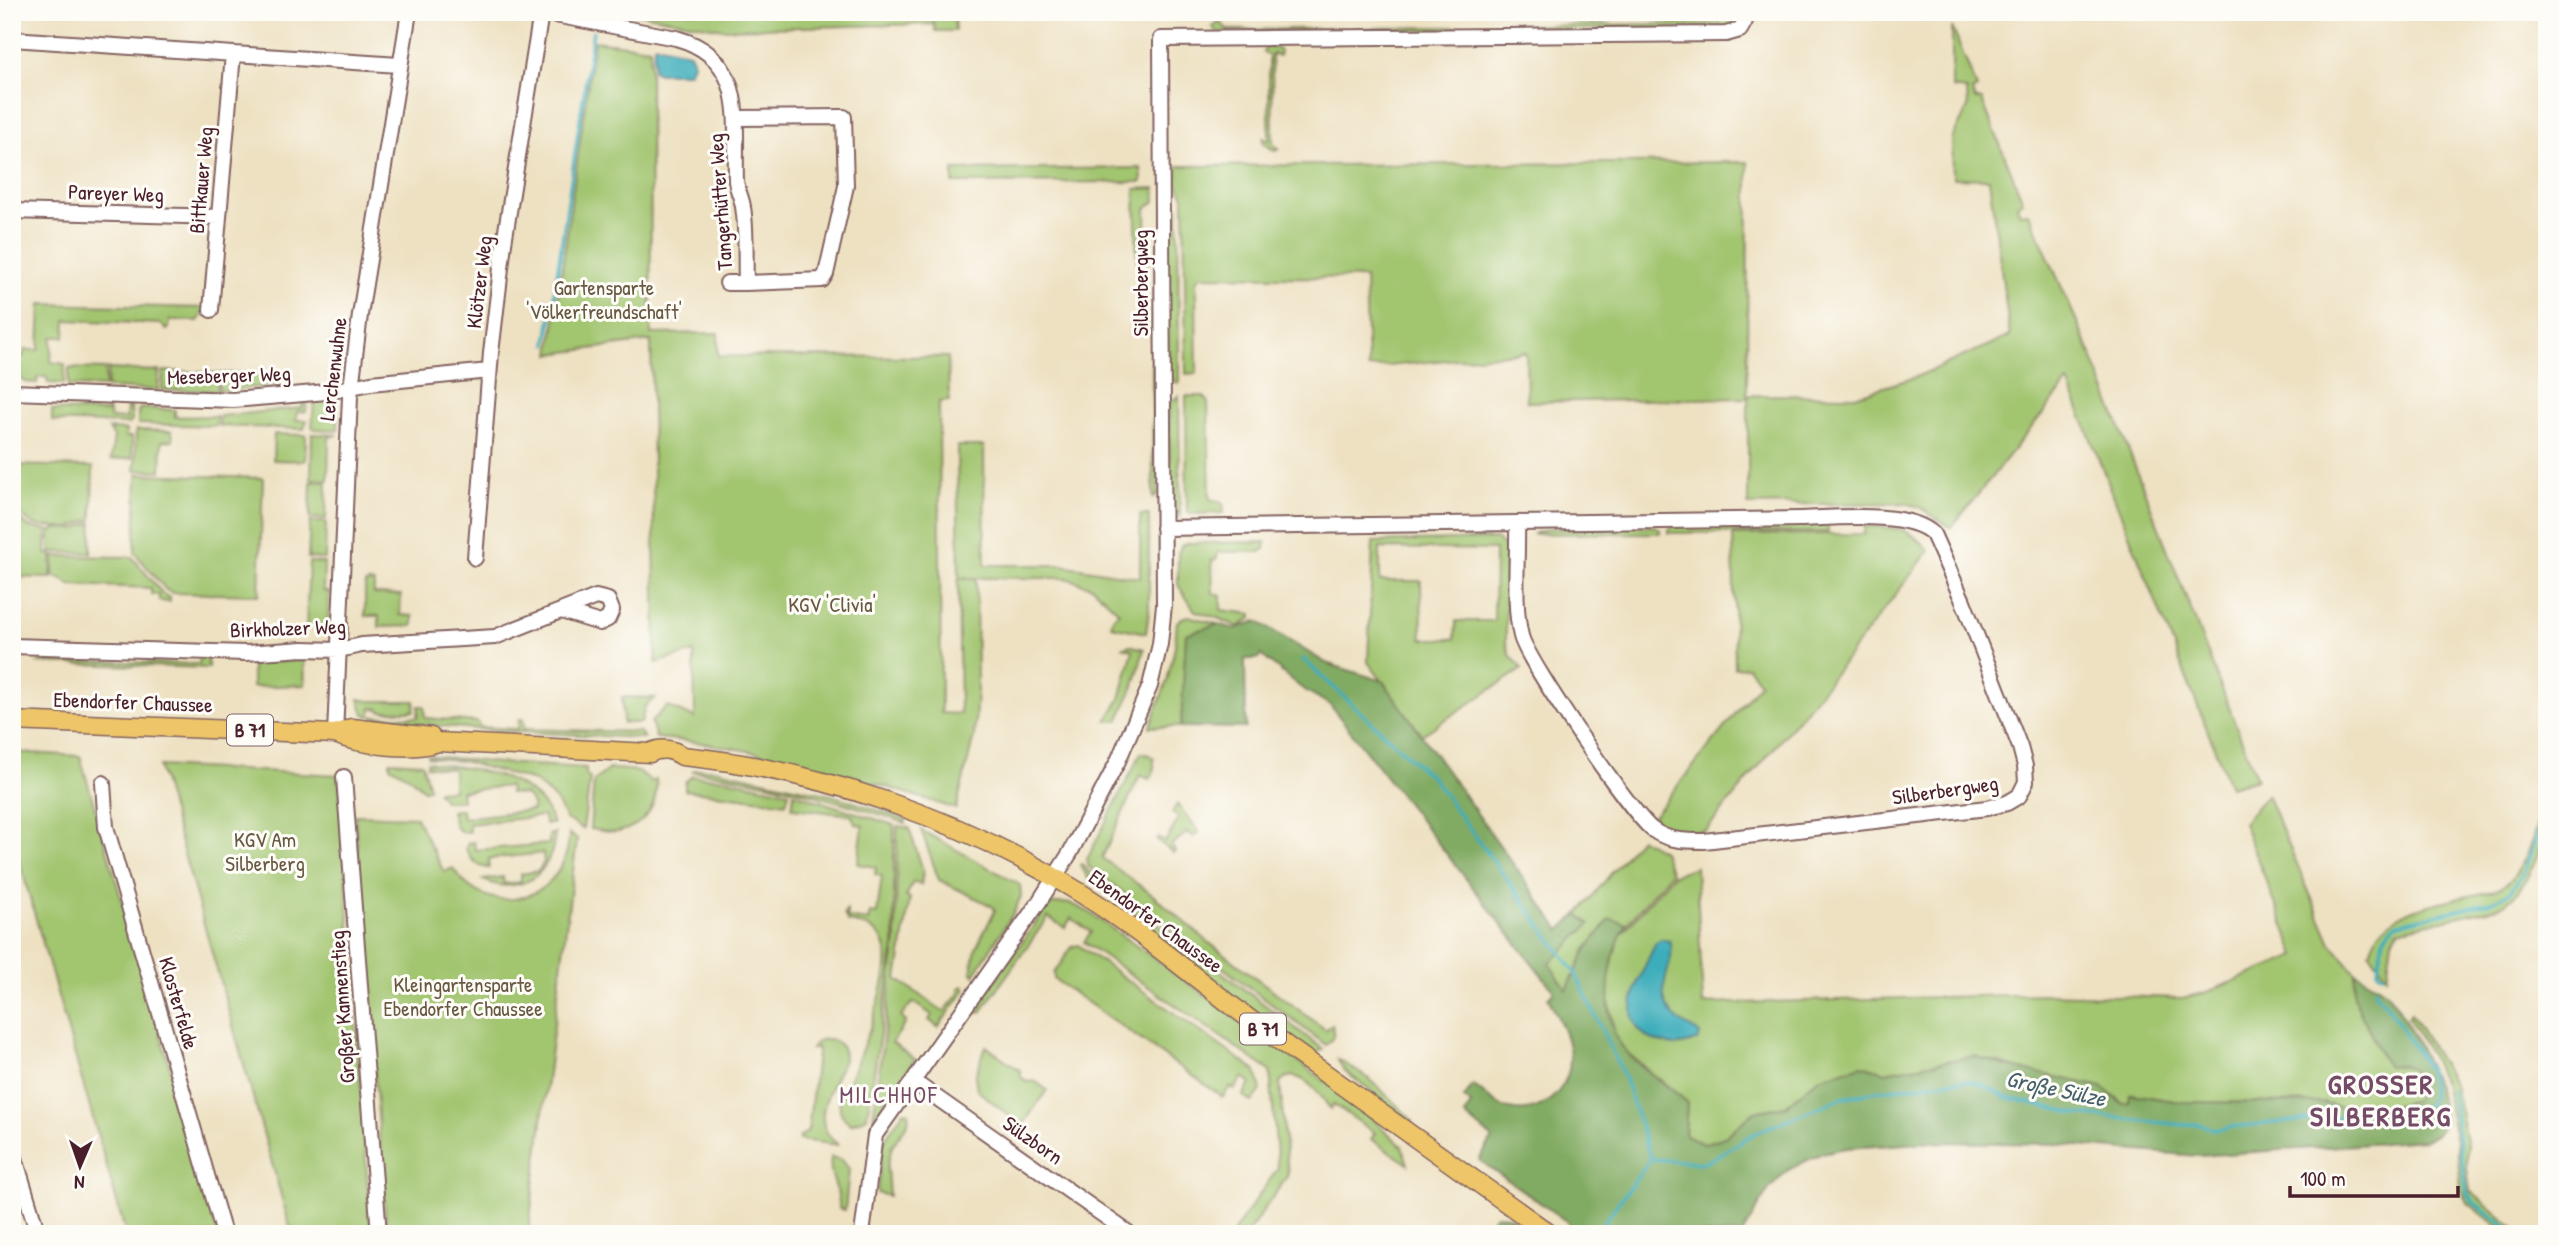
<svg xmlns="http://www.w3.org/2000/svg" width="2559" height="1246" font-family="'Patrick Hand',sans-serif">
<rect width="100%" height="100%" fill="#fdfcf7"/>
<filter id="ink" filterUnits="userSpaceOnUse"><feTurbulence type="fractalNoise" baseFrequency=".0143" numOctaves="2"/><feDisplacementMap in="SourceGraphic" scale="14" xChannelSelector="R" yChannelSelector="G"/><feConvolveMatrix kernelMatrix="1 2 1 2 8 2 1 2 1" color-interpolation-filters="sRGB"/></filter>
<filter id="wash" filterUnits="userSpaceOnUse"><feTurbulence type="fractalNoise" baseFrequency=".00686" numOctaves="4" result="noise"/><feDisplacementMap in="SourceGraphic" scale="28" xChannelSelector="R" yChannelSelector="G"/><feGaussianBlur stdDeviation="1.57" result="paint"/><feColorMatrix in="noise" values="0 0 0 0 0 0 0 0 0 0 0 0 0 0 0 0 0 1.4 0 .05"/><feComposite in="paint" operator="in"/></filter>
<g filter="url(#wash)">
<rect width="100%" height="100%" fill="#eee1c2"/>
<path fill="#a2c56f" stroke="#76724d" stroke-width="2" fill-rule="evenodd" d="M629 12H954L955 31H935L934 21 933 24 723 29Z
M1718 12H1740C1739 22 1735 26 1725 28L1217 32 1213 27 1218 22H1221L1227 30 1720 23 1716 16Z
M1952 27 1977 88 1972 91 1975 100H1982L2023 201 2017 205 2020 214 2029 213 2091 354 2257 779 2230 787 2068 382 1951 528 1919 507 1906 503 1748 505V395L1855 396 1916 377 2010 336 1989 179 1953 178 1952 139 1968 107 1967 90 1952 88Z
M594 41 650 48 651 334 718 333V356L948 357 949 401 939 402 941 713 960 714 958 579H976L977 693 974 736 956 809C858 777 759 746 656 738L651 722 667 706 695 718 694 652 656 663 651 341 550 354Z
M1265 48H1276L1280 51 1279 56 1272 54 1273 144 1279 149 1275 151 1263 143V138L1269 141V55L1263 52Z
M1748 162 1747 398 1527 402 1526 352 1368 368 1365 278 1199 276 1196 282 1197 373 1186 374 1184 196 1176 181 1178 166Z
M1141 168 1142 182 953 183V170Z
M1155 188V201L1146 209 1147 265H1137L1135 189Z
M1170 207H1178L1179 384 1169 377 1166 210Z
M41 304 207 308 198 321 170 320 169 328 167 330 161 324 66 320 65 337H52L51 362 65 364 64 384 48 383 47 377H38L37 383 24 382 23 379H12V355L24 356V350H39Z
M1152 315 1156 317 1158 494 1153 498Z
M69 368 105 369V387L68 386Z
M108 369 159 371 158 390 107 388Z
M163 371 217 373V391L162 390Z
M220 373H262L279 385 219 391Z
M1179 396 1180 518 1170 500 1169 403Z
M1186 396H1203L1208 401 1210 499 1223 503 1224 513 1190 514 1187 510Z
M303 401 307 402 306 412H297L296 420H307L304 429 219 426 220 416 302 408Z
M326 401 338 412V430L315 429 312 427 314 402Z
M108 407 110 418 126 419 127 407H131L132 421 129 424 52 421V410L108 412Z
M141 408 175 410V417L217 416 216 426 138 424V411Z
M109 429 126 430V437H132V458L111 460 114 437Z
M136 430 172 431 173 440 162 441 161 471 135 470Z
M274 434 306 435 305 461 273 460Z
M312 434 338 435 329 437 328 480 311 479Z
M957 446H984L985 565H1062L1140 578V515H1149V611L1146 633 1111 626 1113 618 1119 612 1092 587 1066 578H959Z
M12 465 93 467 92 519 69 528 40 526 32 524 12 507Z
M137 474 263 478 259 595 172 593 166 590 135 553Z
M311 482H327L326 519 310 518Z
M12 513 29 527 47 530 46 554H52L51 578 12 577Z
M92 522 91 553 50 552V531H54V529H75Z
M310 522H326L325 559 308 558Z
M1824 524 1828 527V532L1669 533V529L1673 526Z
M1655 526 1660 529V533L1532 534 1548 529Z
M1865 526C1893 528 1911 526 1929 551L1819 694 1706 830C1684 834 1668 834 1651 819L1760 683 1748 667 1735 668 1733 535 1864 534Z
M1496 539 1506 549V642L1510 655 1522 669 1422 735 1368 662 1373 542ZM1380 548 1495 550 1494 621H1456L1455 639H1422L1421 581H1380Z
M1266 542 1265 549 1260 552H1218L1217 559 1212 560 1213 594 1221 595V610L1252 614V618L1238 627 1221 619 1195 611 1178 585V554L1181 546 1188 543Z
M54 556 132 557 163 594 170 598V602L159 601V595L151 594V588L70 585 60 578 53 577Z
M309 562 324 563 323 591 329 592 328 629 306 628Z
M369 582 374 583V594L401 595 400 615 413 616V626L379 627V616H365V584Z
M1188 616 1218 624 1186 635 1181 727H1150L1167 681 1175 647 1177 622 1182 618Z
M1129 645 1144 649 1134 686 1118 721H1106L1120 699 1133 650 1124 647Z
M200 656H206L209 668 38 663 43 660 199 664Z
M304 660 305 685 252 687V663Z
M622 697 655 698 645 706 641 723H623Z
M359 699 369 701H415L414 711H381L380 709 371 708 370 716 418 717 419 706H424L425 718 477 722 480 727 518 729 519 719H523L524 729 640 732 644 738 496 731 382 720 364 714Z
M12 752 80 756 218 1234H126L12 835Z
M1141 753 1149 755 1154 759V771L1149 779 1140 775 1102 858 1154 896 1212 945 1326 1030 1332 1024C1334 1035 1335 1038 1326 1045L1089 867 1087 859Z
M428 755 498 763 586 768V774L590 779 583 829 566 819 556 800 534 781 466 762 428 757Z
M390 761 422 763 429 788 424 790 408 776 390 766Z
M427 762C470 768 539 775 553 824H545L544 816 469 824V832H461L455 826 451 811 462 809 463 818 532 810V803L526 795 510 793 509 786 461 791 462 800 445 801 437 791 453 790V769L427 766Z
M159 766 339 775 371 1234H292Z
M609 769C625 770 640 768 651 782L656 779C659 805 645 826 618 832 609 833 599 830 590 829L594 781Z
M699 769H714L831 795 906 819V823C836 800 766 779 692 771Z
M692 776 726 779 789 792 786 803 685 790V782Z
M2547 789C2547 801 2549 816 2546 827 2539 855 2524 898 2496 908L2398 930 2392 940 2387 976 2370 953C2380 907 2439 904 2477 894 2487 892 2499 890 2507 883 2529 866 2539 814 2547 789Z
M794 793 894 825V945L867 1117 851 1124C842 1117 838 1112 840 1100 854 1071 897 973 884 943 877 928 863 924 848 922L844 914 847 910V918L868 921 870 913 877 914 882 876 875 874 876 867 858 864 863 825 856 824 851 815 792 808Z
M2267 795 2331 943 2355 972 2354 998 2387 1066 2402 1065 2412 1069 2419 1089 2414 1100 2394 1106 2354 1110 2322 1103 2180 1102 2131 1094 2129 1102 2122 1104 2117 1097 2108 1094 1975 1056 1885 1072 1862 1065 1819 1078 1786 1106 1754 1112 1725 1137 1703 1144 1685 1135 1687 1102 1624 1050 1615 1035 1607 988 1617 939 1673 875 1696 867 1703 1004 2045 994 2182 998 2205 993 2296 956 2243 823Z
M1177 804 1199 832 1193 837 1188 832 1171 845 1175 851 1173 853 1157 840 1158 838 1166 841 1179 818 1172 813Z
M355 815 416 817 444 872 453 868C488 924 568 900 569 834L577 839 528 1234H387Z
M897 826 909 828 923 870 921 885 913 882 906 897 910 898 897 979 944 1012 959 993V988L964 986 966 989 938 1027 929 1020 932 1015 914 1003 911 1004 901 1017 906 1022 892 1043 915 1059 873 1118 896 940Z
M921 830 1020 885 1021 896 1014 912 974 975 971 972 976 948 995 910 992 906 939 880Z
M555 833C553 874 521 897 483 880L503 877 504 884 521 882V874L538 871 544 862 543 853 489 859V868C478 868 469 858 466 848L468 843 474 842 475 850 549 844V835Z
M1640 838 1663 851 1671 873 1627 924 1610 919 1586 950 1567 990 1548 964 1590 924 1578 914Z
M1083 864 1088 871 1323 1049 1314 1054 1302 1049 1215 985 1145 921 1111 894 1090 881 1080 865Z
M1063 903 1072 904 1089 912 1349 1098 1402 1146 1408 1164 1371 1139 1375 1133 1333 1104 1330 1109C1321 1094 1297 1064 1280 1082L1288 1175 1247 1234H1232L1278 1168 1270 1071 1084 942 1091 932 1071 918 1065 928 1048 917 981 1012 975 1013 974 1011 1046 908 1052 904Z
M1078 945 1256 1071 1261 1090 1252 1102 1243 1096 1251 1083 1243 1077 1234 1090 1230 1087 1223 1097 1054 979V973L1072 947Z
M2411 1013 2454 1084 2467 1145V1168L2470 1191 2521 1234H2507L2467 1202 2461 1189 2457 1146 2443 1083 2430 1054 2408 1017Z
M824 1039C837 1038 845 1047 844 1060 832 1087 806 1123 839 1145L799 1140 800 1137 808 1131 818 1047 811 1049 816 1042Z
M986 1046 1021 1071V1077L1027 1082 1035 1081 1047 1090 1022 1126 977 1090 975 1076Z
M1338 1059 1372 1081 1413 1121 1407 1122C1393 1112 1382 1099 1369 1089 1358 1080 1343 1074 1338 1059Z
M904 1111 909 1112 908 1123 892 1146 887 1168 889 1196 877 1193 883 1142Z
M831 1157 842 1160 849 1169 845 1210 839 1209C841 1188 828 1180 831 1157Z"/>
<path fill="#81aa62" stroke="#666446" stroke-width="2" d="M1257 621 1326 663 1383 681 1560 930 1578 914 1590 924 1549 964 1567 990 1586 950 1610 919 1627 924C1607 955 1599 1019 1624 1049 1638 1067 1669 1087 1687 1102L1685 1135 1703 1144 1725 1137 1754 1112 1786 1106 1819 1078 1862 1065 1885 1072 1975 1056 2002 1065 2102 1087 2122 1104 2129 1102 2130 1094 2180 1102 2322 1103 2354 1110 2394 1106 2414 1100 2419 1089 2412 1069 2402 1065 2387 1066 2382 1058 2354 998 2355 972C2365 979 2379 985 2387 993 2404 1011 2447 1098 2444 1122 2442 1131 2434 1137 2425 1140L2198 1156 2055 1144 1935 1142 1846 1148 1822 1153 1788 1170 1769 1189 1742 1234H1576L1566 1221 1479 1160 1492 1138 1465 1115 1471 1104 1464 1098 1473 1085C1483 1092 1496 1106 1509 1109 1540 1117 1571 1090 1570 1058 1570 1037 1557 1016 1548 998L1554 991 1330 705 1300 687 1261 655 1257 659H1245L1246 728 1181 727 1186 634 1218 624 1235 629Z
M1496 1215 1509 1216 1534 1234H1478Z"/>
<path fill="#3eadbb" stroke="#446673" stroke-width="2" d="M657 45 690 53 694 62 689 73H657L653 70 654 46Z
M1661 939 1670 941C1678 964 1650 990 1673 1015 1680 1024 1692 1027 1700 1034L1699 1039C1684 1047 1672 1047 1656 1041 1609 1023 1643 974 1656 942Z"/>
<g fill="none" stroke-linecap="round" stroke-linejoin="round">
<path stroke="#3eadbb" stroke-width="3.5" d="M547 344 593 31
M1303 659 1434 780 1575 972 1625 1079 1651 1159
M2383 974 2378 971C2380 952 2381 937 2396 924L2488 903 2509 893 2523 874 2547 808
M2451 1090 2467 1193 2473 1202 2515 1234
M1595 1234 1651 1159 1705 1163 1757 1132 1839 1099 1876 1091 1953 1081H1969L1981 1084 2005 1097 2077 1114 2184 1125C2205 1120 2210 1135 2230 1127L2418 1110 2427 1105 2432 1098 2429 1071 2385 1002 2376 995 2375 989"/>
</g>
</g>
<g filter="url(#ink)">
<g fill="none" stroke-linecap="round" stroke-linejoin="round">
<defs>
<path id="minor" d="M539 12 676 38C749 58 734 122 736 181 737 190 742 198 743 207 747 232 745 258 746 283L822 280 826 274 846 186 844 117 736 118
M12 39 399 65
M12 211 219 217
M727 283H746
M211 310 233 54
M12 392 233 400 327 392 371 383 489 371
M1163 528 1800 519C1833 518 1910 510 1933 534L1963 601 2020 747 2025 766 2026 782 2019 796 2007 803 1987 808 1704 841C1686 841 1668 841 1653 830 1632 815 1527 661 1521 636 1513 604 1518 557 1517 524
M475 558 491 353 504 243 541 13
M12 646 246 653 303 649 339 650 362 645 495 637 596 597 608 600 612 610 608 619 600 623 561 611
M335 734 350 397 360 315 409 12
M344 777 379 1234
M103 783 106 827 224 1234
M913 1081 1130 1234
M12 1148 38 1234
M862 1234 875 1135 1039 902 1070 853 1118 761 1150 686 1160 644 1164 605 1161 39 1726 34 1740 30 1745 21 1746 12"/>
<path id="major" d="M12 721 335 734C360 745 413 751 438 742L650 753C660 747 673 749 682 756 817 769 964 820 1079 892 1145 933 1203 986 1266 1031 1361 1099 1456 1166 1550 1234
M335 734 352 728 431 737"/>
</defs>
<use href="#minor" stroke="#836360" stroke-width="18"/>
<use href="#major" stroke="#836360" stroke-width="21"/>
<use href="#minor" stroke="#fff" stroke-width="14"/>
<use href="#major" stroke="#eec569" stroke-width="18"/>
</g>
</g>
<g text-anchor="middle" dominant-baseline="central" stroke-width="6" stroke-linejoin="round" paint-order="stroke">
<g fill="#fdfcf7" stroke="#806168" stroke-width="2">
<rect x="227" y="714.5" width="46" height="31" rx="5"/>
<rect x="1240" y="1013.5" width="46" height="31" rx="5"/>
</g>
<g font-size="19" font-weight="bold" fill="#4a1f2b">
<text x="250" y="730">B 71</text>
<text x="1263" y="1029">B 71</text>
</g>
<g font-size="21" fill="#4a1f2b" stroke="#fdfcf7">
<text transform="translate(201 180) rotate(-85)">Bittkauer Weg</text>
<text transform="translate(116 193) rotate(2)">Pareyer Weg</text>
<text transform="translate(720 202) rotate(-94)">Tangerhütter Weg</text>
<text transform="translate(479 282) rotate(-83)">Klötzer Weg</text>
<text transform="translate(1140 283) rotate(-90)">Silberbergweg</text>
<text transform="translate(333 369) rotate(-83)">Lerchenwuhne</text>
<text transform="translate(229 375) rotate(-2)">Meseberger Weg</text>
<text transform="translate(288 628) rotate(-2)">Birkholzer Weg</text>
<text transform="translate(133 702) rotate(2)">Ebendorfer Chaussee</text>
<text transform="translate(1945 790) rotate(-8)">Silberbergweg</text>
<text transform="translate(1156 921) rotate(36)">Ebendorfer Chaussee</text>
<text transform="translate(179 1003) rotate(74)">Klosterfelde</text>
<text transform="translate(342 1007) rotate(-94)">Großer Kannenstieg</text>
<text transform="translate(1033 1140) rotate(35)">Sülzborn</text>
</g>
<g font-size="21" fill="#695943" stroke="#fdfcf7">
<text x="604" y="287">Gartensparte<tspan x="604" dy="24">'Völkerfreundschaft'</tspan></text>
<text x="832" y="604">KGV 'Clivia'</text>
<text x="265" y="839">KGV Am<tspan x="265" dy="24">Silberberg</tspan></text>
<text x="463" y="984">Kleingartensparte<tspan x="463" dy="24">Ebendorfer Chaussee</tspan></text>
</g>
<g font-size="23" font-style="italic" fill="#455f6c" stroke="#fdfcf7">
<text transform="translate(2056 1088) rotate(12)">Große Sülze</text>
</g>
<g font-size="23" letter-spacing="2" fill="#754b68" stroke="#fdfcf7">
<text x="889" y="1094">MILCHHOF</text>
</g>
<g font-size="28" font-weight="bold" letter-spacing="2" fill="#754b68" stroke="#fdfcf7">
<text x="2381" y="1084">GROSSER<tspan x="2381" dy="32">SILBERBERG</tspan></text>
</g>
</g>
<rect width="2559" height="1246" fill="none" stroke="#fdfcf7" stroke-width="42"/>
<g transform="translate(80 1166) rotate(182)" stroke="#fdfcf7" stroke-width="5" paint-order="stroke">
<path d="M0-5L12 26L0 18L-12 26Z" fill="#4a1f2b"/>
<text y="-10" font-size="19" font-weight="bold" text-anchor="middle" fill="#4a1f2b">N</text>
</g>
<path d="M2290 1186v10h168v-10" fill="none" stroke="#4a1f2b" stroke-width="3.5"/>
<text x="2300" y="1186" font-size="21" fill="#4a1f2b" stroke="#fdfcf7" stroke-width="5" paint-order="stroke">100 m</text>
</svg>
